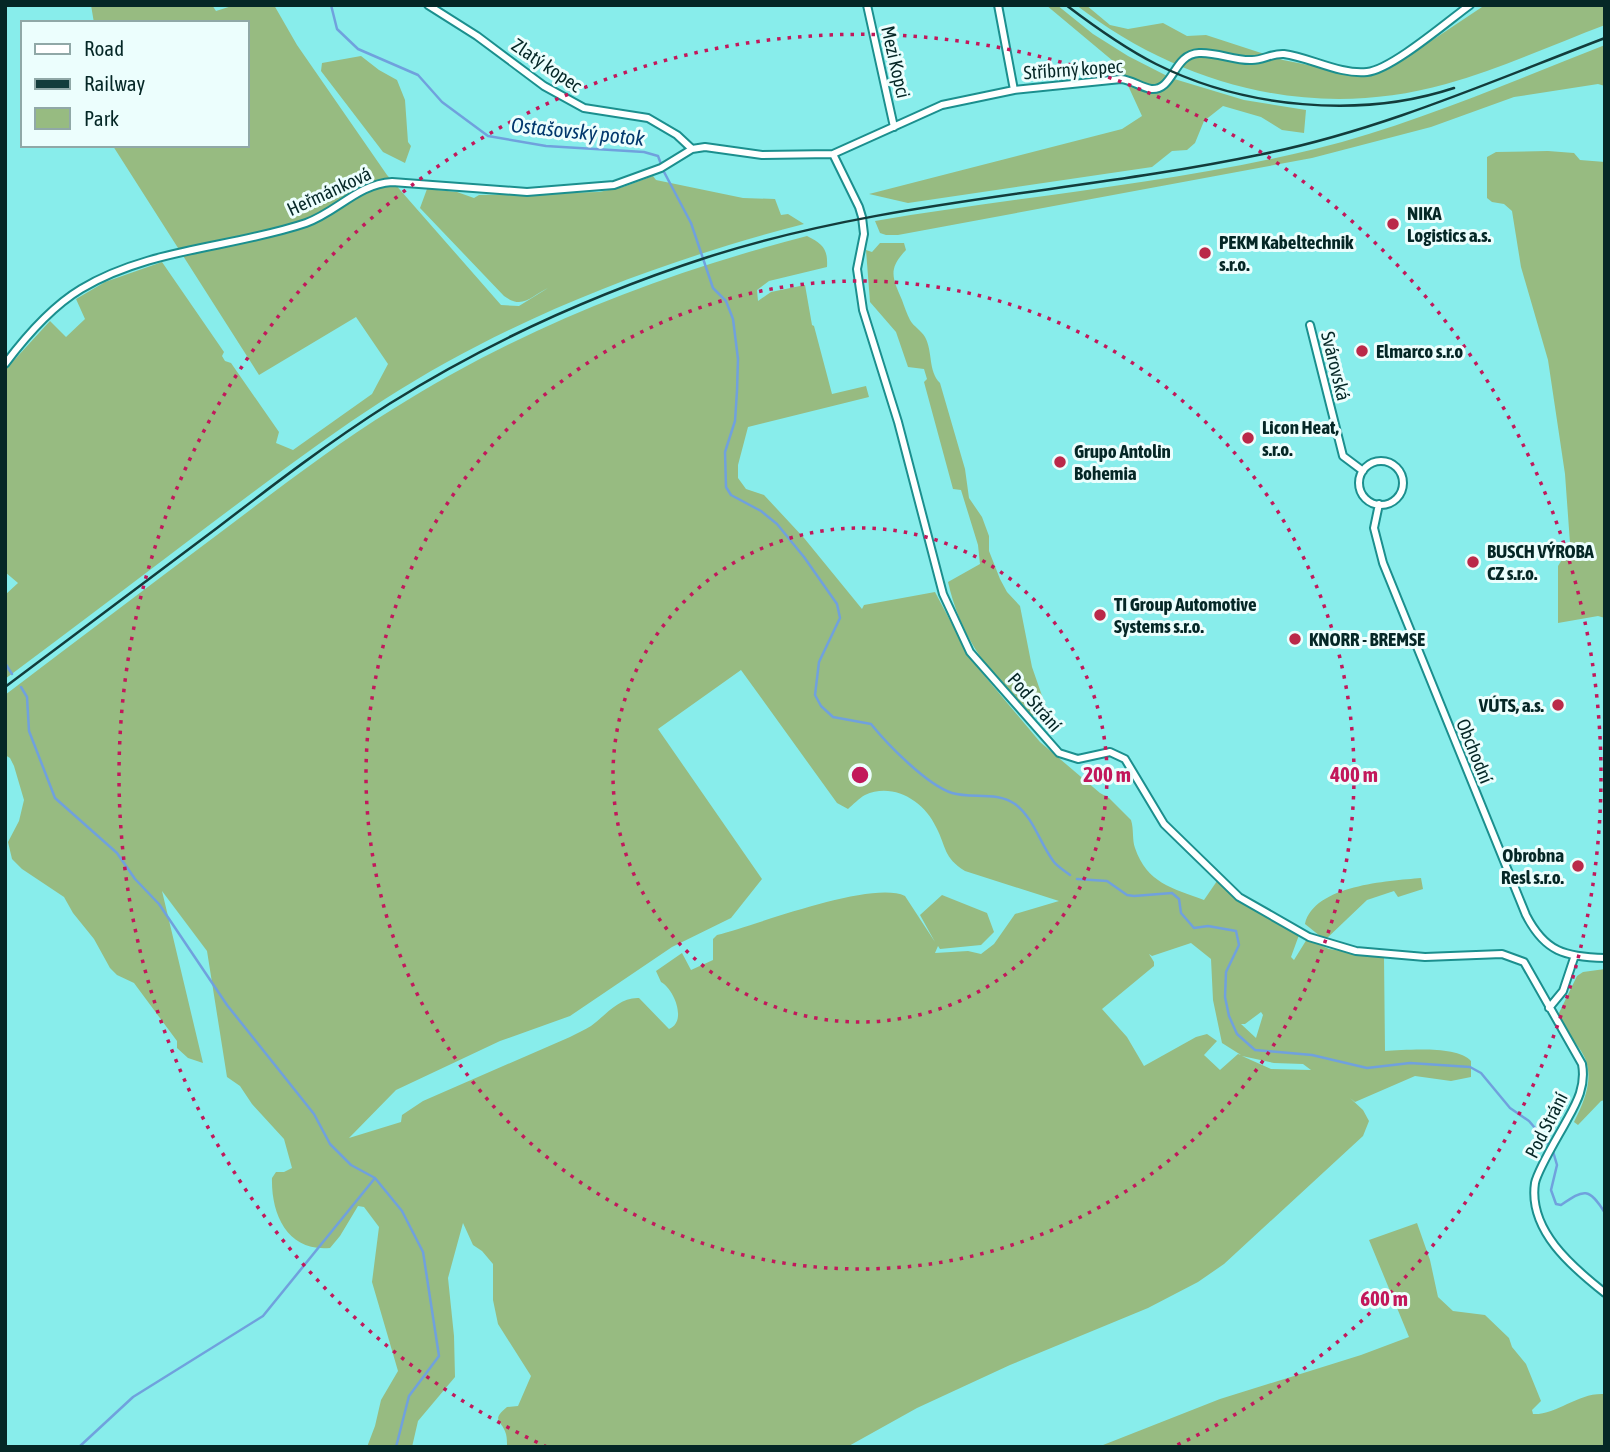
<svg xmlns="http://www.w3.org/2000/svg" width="1610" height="1452" font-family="'Asap Condensed',sans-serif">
<rect width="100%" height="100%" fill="#88edeb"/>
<path fill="#97bb81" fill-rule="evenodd" d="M91 5H212L216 11 235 5H274L297 45 387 175 501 305 519 306 548 288C531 296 523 310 504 296L420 208 427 189 457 192 474 198 479 195 599 192 623 187 653 176 656 180 743 198 775 199 781 215 788 214 804 224C657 262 514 317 385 399 323 439 264 484 204 529 138 579 72 629 5 679V595L18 583 5 572V370L50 321 66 337 85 319 76 299 105 282 162 262 224 352 222 356 225 361 231 363 279 432 276 443 293 450 372 394 388 364 356 317 259 375 113 146 247 145V23H94Z
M1046 5H1057L1093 34 1128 56 1171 78 1244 100 1306 110 1304 133 1282 130 1261 117 1223 106 1204 121 1195 143 1187 150 1172 151 1152 167 908 203 869 194 1122 129 1142 116 1119 66Z
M1076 5H1086L1110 25 1128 29 1163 23 1187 36 1206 35 1283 60 1364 76 1389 69 1485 5H1605V25C1552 45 1500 69 1446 84 1314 121 1183 87 1076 5Z
M1605 45V86L1598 84 1514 97 1431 127 1312 158 898 235H886L880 233 875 221C1021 196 1171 184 1315 149 1415 124 1510 82 1605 45Z
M361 56 379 70 397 80 405 100 408 142 411 146 405 163 383 152 321 71 322 63Z
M1548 151 1574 153 1580 160 1605 162V618L1598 616 1558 623V566L1568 550 1570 543 1565 474 1548 360 1521 267 1512 211 1504 204 1492 202 1487 198V157L1496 152Z
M807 236C823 244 828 249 827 267L769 281 757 290 758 301 771 292 805 285 812 325 814 326 832 394 866 386 869 397 748 427 738 465V478L746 489 764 495 804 538 862 609 864 605 935 592 962 643 983 674 1040 742 1100 793 1109 798 1131 820C1134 829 1132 840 1135 848 1147 883 1172 888 1204 900L1217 881 1236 896 1299 935 1291 957 1294 960 1307 939 1329 949 1384 958 1385 1051C1406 1050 1457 1045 1471 1061V1077L1451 1081 1415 1076 1355 1102 1350 1098 1363 1110 1369 1121 1363 1136 1224 1264 1198 1282 1148 1308 1010 1365 917 1408 847 1447H507C507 1442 507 1438 506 1434 502 1420 490 1421 507 1407L518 1406 531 1376 498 1324 493 1300V1264L482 1251 473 1245 463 1223 448 1278 454 1336 455 1377 418 1421 412 1447H367L375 1426 381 1400 398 1371 372 1282 379 1227 364 1207 358 1206 340 1236 330 1248C288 1252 271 1215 272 1178L276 1172H284L292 1168 284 1139 252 1104 240 1086 227 1077 207 951 162 891 203 1063 188 1058 177 1048V1041L134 983 117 975 110 968 94 939 73 913 64 897 22 869 12 859 8 842 19 821 24 800 14 766 10 758 5 755V695C77 640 149 586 221 532 277 490 333 446 393 409 521 328 661 274 807 236ZM741 670 837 803 848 809C853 805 859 798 865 795 893 782 924 801 936 827 947 848 943 857 965 871L1059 901 1015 914 994 944 981 954 968 951 935 953 938 946 940 949 981 945 994 932 987 913 942 895 920 915 935 942 905 896C871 880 757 925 717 935L713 939V960L691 970 682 953 656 971 661 982C675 990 687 1022 669 1029L639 998C619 997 606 1015 591 1026 585 1030 577 1033 570 1037L423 1101 402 1115 401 1122 349 1138 396 1090 500 1041 570 1016 672 947 731 918 762 879 658 729ZM1191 943 1211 959 1213 1000 1222 1043 1241 1055 1238 1054 1220 1070 1204 1055 1217 1041 1207 1034 1196 1037 1144 1066 1127 1037 1102 1009 1154 966V962L1149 954 1152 956ZM1261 1012 1263 1015 1256 1038 1241 1024H1245ZM1242 1056 1274 1063 1303 1064 1311 1070 1271 1069Z
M880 243H904L906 250C888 269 892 277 902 300 904 306 907 314 910 320 914 327 921 330 925 337 933 352 928 371 940 383L965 469 969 498 982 517 989 536V551L1000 579 1007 592 1020 606 1032 667 1048 713 1031 716C991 676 961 639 948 582L980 564 978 545 961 490 953 489 924 382 927 379 924 369 908 367 896 332 870 302 866 250 872 252Z
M1421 878 1423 889 1398 897 1394 891 1367 900 1325 940 1305 924C1314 885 1388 881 1421 878Z
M1605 969V1100L1601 1101 1578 1125 1574 1122C1586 1098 1597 1072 1579 1048 1572 1037 1561 1027 1558 1015L1577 976 1583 972Z
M1417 1223 1430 1260 1438 1297 1453 1311 1485 1315 1509 1338 1512 1347 1526 1364 1541 1401 1532 1410 1533 1414C1557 1415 1578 1392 1605 1394V1447H1098L1220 1399 1361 1355 1409 1337 1369 1240Z"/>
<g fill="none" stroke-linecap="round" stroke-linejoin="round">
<path stroke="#70a1dd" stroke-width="2.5" d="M331 5 337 29 358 49 418 75 442 102 488 136 546 146 644 152 658 156 661 164
M663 170 691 223 713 288 726 301 733 319 738 359 737 391 735 421 725 452 726 487 731 495 761 511 777 524 804 557 837 604 840 618 819 662 815 695 821 706 833 717 871 724C887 744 927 785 952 793 972 799 996 791 1015 804 1034 818 1040 844 1054 862 1058 867 1065 871 1070 875
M5 663 12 674
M21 687 27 697 29 731 55 798 117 853 135 879 159 904 227 1005 314 1114 330 1144 351 1165 375 1178 402 1211 423 1252 439 1356 409 1396 396 1447
M1077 879 1107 881 1127 895 1134 896 1172 893 1179 899 1181 913 1194 928 1208 926 1236 931 1239 945 1226 972 1225 997 1229 1016 1237 1034 1255 1050 1312 1055 1367 1068 1410 1063 1470 1067 1481 1073 1510 1108 1529 1121 1552 1148 1557 1165 1551 1190 1556 1204 1561 1205C1584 1189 1589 1187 1605 1213
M79 1447 133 1397 263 1316 375 1178"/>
<defs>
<path id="minor" d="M428 5 477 36 544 86 584 108 648 118 677 135 692 149
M867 5 894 127
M998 5 1014 90
M833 154 859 207 862 217 864 234 857 269 863 310 898 422 943 594 970 652 1059 753 1078 759 1110 752 1125 759 1164 824 1239 897 1309 937 1356 951 1425 957 1502 954 1524 962 1582 1064C1586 1086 1577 1102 1567 1120 1559 1135 1538 1169 1535 1183 1528 1230 1572 1267 1605 1293
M1310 325 1343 456 1363 471
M5 364C26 336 51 307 81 289 149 248 232 248 306 223 337 212 358 184 392 182L527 192 614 185 661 168 692 149 705 147 762 155 833 154 942 105 1014 90 1121 79C1132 80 1140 87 1151 89 1174 91 1173 54 1199 53 1217 52 1235 61 1252 60 1263 60 1273 53 1284 54 1309 57 1340 75 1367 72 1391 70 1448 21 1470 5
M1359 483a22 22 0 1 1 44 0a22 22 0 1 1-44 0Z
M1379 504 1374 528 1383 563 1526 915C1545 952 1565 957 1605 958
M1549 1008 1563 991 1574 958"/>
</defs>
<use href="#minor" stroke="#1b8f8e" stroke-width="10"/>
<use href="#minor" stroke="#fff" stroke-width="6"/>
<path stroke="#133c3b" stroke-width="2.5" d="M1066 5C1095 27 1124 48 1156 64 1244 108 1360 119 1454 88
M5 687C76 634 146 581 217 528 273 485 329 442 389 404 488 342 597 293 708 257 889 199 1078 193 1263 154 1382 130 1492 81 1605 38"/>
</g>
<g fill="none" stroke="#c2185b" stroke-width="3.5" stroke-dasharray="3.5 7">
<circle cx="860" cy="775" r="247"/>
<circle cx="860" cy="775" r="494"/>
<path d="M547 1447A741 741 0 1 1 1173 1447"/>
</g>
<g fill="#ba2949" stroke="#ecfefd" stroke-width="2.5">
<circle cx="1393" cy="224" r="7"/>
<circle cx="1205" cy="253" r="7"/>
<circle cx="1362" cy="351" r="7"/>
<circle cx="1248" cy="438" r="7"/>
<circle cx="1060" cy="462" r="7"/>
<circle cx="1473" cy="562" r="7"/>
<circle cx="1100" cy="615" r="7"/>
<circle cx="1295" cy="639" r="7"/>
<circle cx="1558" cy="705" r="7"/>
<circle cx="1578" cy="866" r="7"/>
</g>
<g text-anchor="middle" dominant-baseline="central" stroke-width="6" stroke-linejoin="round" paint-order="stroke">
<g font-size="19" fill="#052726" stroke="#ecfefd">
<text transform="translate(896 62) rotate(77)">Mezi Kopci</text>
<text transform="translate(547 65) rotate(34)">Zlatý kopec</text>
<text transform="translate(1073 69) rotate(-4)">Stříbrný kopec</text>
<text transform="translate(329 191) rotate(-25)">Heřmánková</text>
<text transform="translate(1336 366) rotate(76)">Svárovská</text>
<text transform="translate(1035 702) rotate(49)">Pod Strání</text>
<text transform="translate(1475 751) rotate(68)">Obchodní</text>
<text transform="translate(1546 1125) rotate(-63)">Pod Strání</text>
</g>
<g font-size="19" font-weight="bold" fill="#052726" stroke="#ecfefd" text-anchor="start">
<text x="1407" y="213">NIKA<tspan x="1407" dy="22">Logistics a.s.</tspan></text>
<text x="1219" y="242">PEKM Kabeltechnik<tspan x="1219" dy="22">s.r.o.</tspan></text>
<text x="1376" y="351">Elmarco s.r.o</text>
<text x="1262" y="427">Licon Heat,<tspan x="1262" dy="22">s.r.o.</tspan></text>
<text x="1074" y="451">Grupo Antolin<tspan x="1074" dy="22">Bohemia</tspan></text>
<text x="1487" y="551">BUSCH VÝROBA<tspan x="1487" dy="22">CZ s.r.o.</tspan></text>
<text x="1114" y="604">TI Group Automotive<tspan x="1114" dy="22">Systems s.r.o.</tspan></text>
<text x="1309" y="639">KNORR - BREMSE</text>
<text x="1544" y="705" text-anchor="end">VÚTS, a.s.</text>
<text x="1564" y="855" text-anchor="end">Obrobna<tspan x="1564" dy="22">Resl s.r.o.</tspan></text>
</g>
<g font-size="21" font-style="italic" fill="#02386d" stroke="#ecfefd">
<text transform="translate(578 131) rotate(6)">Ostašovský potok</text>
</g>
</g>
<circle cx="860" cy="775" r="10" fill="#c2185b" stroke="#ecfefd" stroke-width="3.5"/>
<g font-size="21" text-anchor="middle" font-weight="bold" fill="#c2185b" stroke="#ecfefd" stroke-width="6" stroke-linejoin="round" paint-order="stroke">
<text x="1107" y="782">200 m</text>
<text x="1354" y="782">400 m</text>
<text x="1384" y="1306">600 m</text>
</g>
<rect width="1610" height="1452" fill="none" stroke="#052726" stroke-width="14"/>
<rect x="21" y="21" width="228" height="126" fill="#ecfefd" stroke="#90a8a7" stroke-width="2"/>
<rect x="35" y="44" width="35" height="10" fill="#ffffff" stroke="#90a8a7" stroke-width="2"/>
<text x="84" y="56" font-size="21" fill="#052726">Road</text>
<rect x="35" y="79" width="35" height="10" fill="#133c3b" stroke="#90a8a7" stroke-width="2"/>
<text x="84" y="91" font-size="21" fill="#052726">Railway</text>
<rect x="35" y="108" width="35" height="21" fill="#97bb81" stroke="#90a8a7" stroke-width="2"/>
<text x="84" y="126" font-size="21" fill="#052726">Park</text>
</svg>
